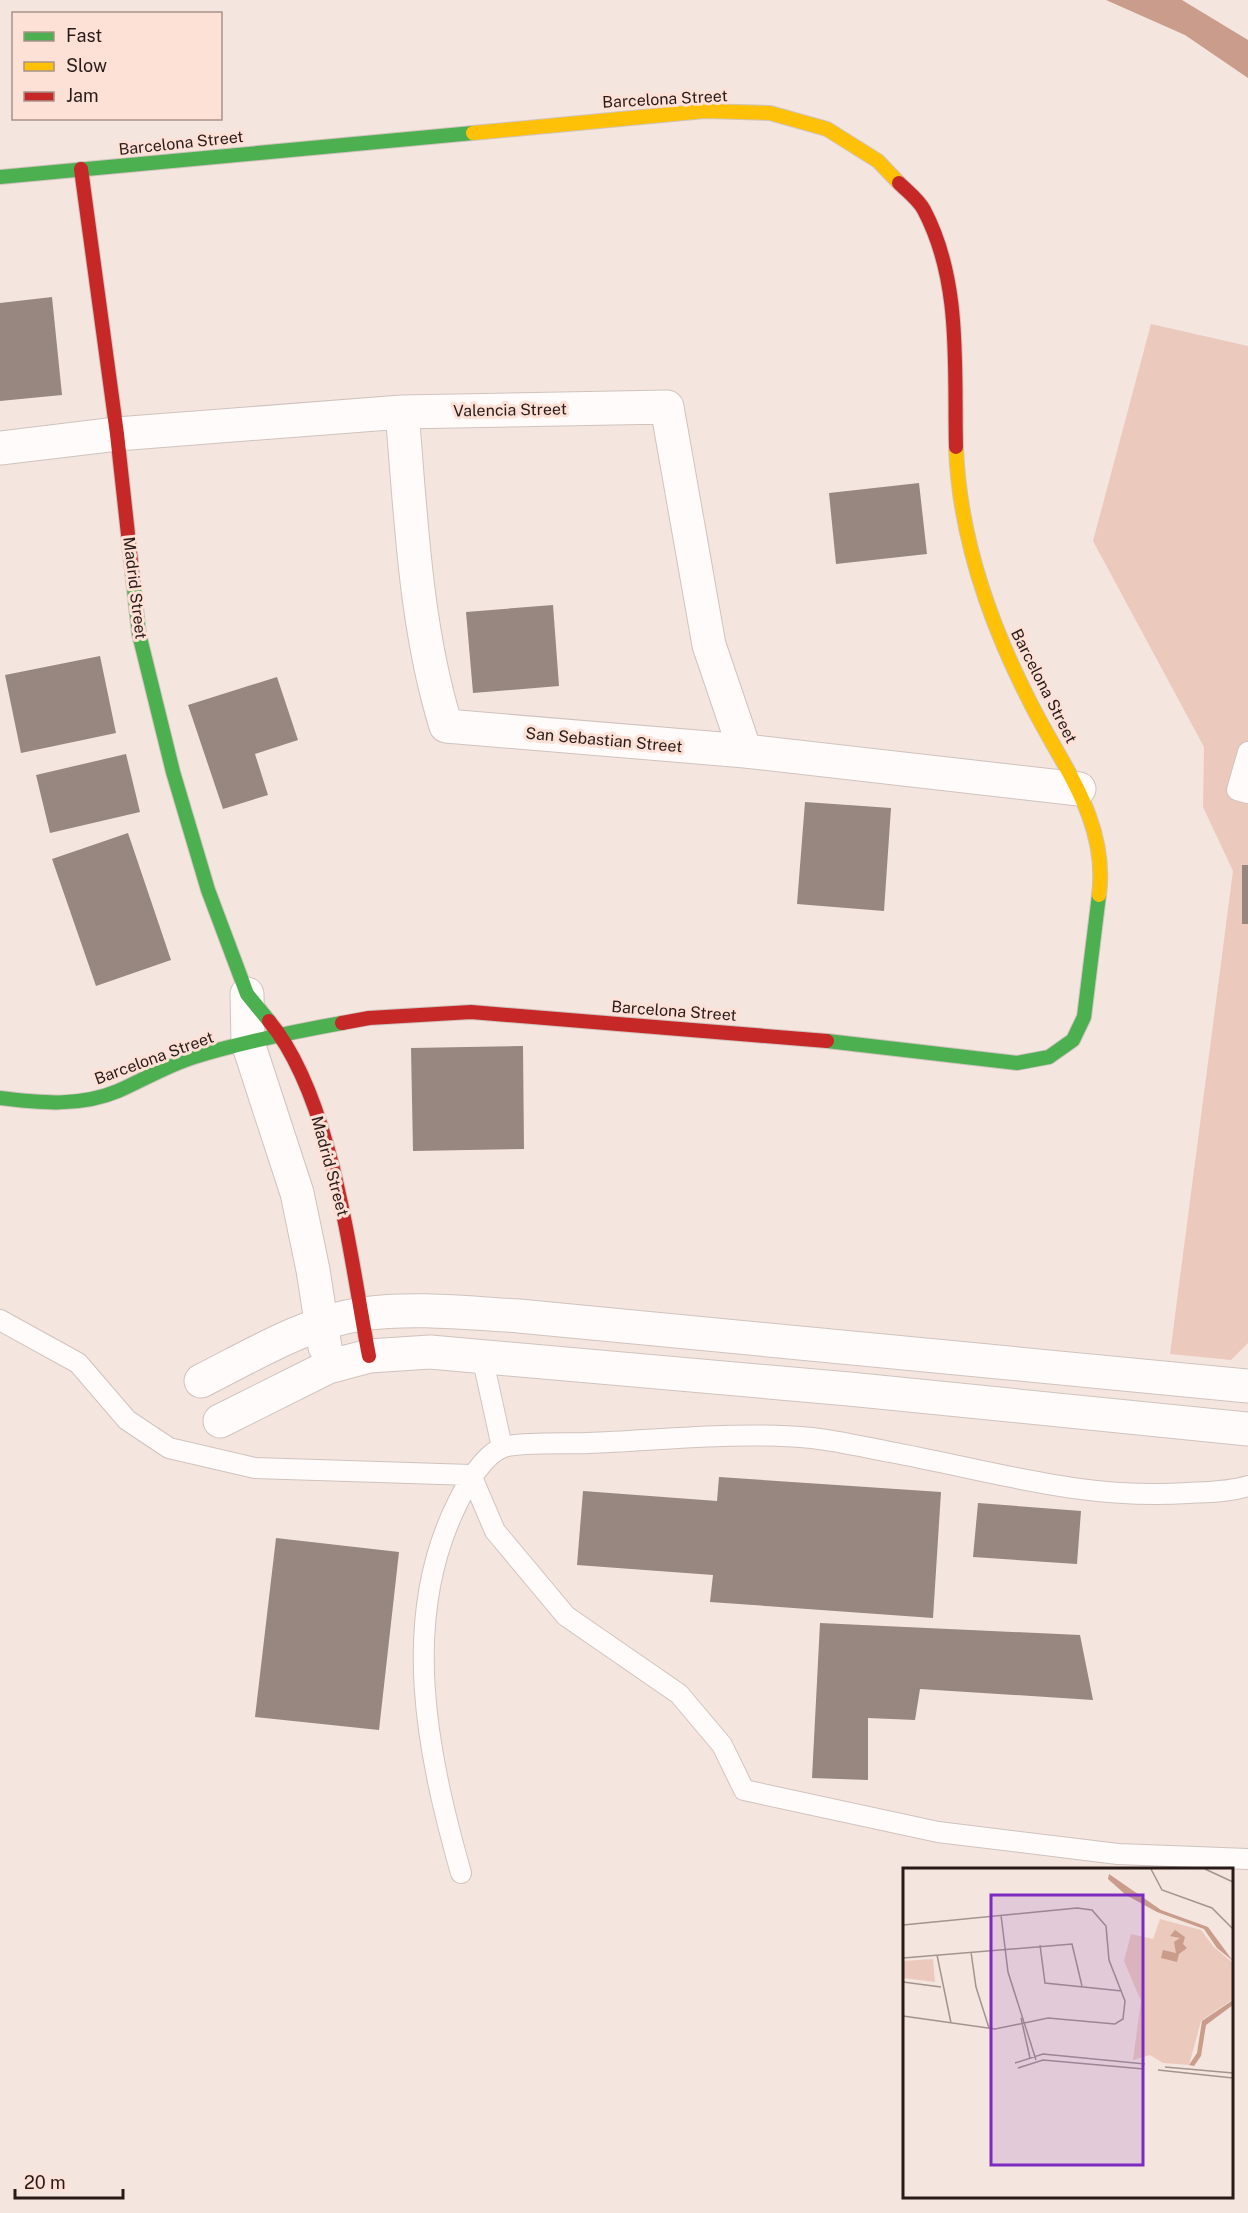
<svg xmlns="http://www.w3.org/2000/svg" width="1248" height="2213" font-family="'Public Sans',sans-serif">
<rect width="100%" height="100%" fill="#f5e5df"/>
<path fill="#ebcabd" d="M1151 324 1248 346V1343L1231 1360 1170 1354 1233 871 1203 807 1204 747 1093 541Z"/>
<path fill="#c99c8b" d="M1106 0H1182L1248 40V78L1185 35Z"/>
<path fill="#988780" d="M52 297 62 395 0 401V303Z
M919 483 927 554 836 564 829 493Z
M553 605 559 686 473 693 466 612Z
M100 656 116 733 21 753 5 675Z
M277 677 298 740 255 754 268 795 223 809 188 705Z
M126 754 140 812 50 833 36 775Z
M805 802 891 808 884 911 797 904Z
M128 833 171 960 96 986 52 859Z
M1242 865H1248V924H1242Z
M523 1046 524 1149 413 1151 411 1048Z
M719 1477 941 1492 933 1618 710 1602 713 1575 577 1565 583 1491 717 1501Z
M978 1503 1081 1511 1077 1564 973 1557Z
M276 1538 399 1552 379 1730 255 1717Z
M820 1623 1080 1635 1093 1700 920 1689 915 1720 868 1718V1780L812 1778Z"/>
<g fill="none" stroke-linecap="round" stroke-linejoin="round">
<defs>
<path id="lane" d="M1248 752 1237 790 1248 793
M0 1320 78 1363 127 1420 169 1448 255 1468 471 1475
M482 1356 502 1447
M471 1475 495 1531 566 1616 679 1694 722 1745 744 1790 938 1832 1118 1854 1248 1859
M461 1873C427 1753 399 1619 458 1502 466 1485 485 1453 504 1447 519 1442 569 1444 588 1443 662 1440 739 1431 812 1438 838 1441 864 1447 890 1452 993 1471 1081 1500 1188 1493 1208 1492 1229 1492 1248 1486"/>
<path id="street" d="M402 412C411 516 415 626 446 726L745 751 1079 789
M0 448 117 434 402 412 667 407 709 645 745 751
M247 994 248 1043 297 1193 313 1270 325 1347
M201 1381C251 1356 306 1322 362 1314 414 1307 467 1313 519 1316L1248 1386
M220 1421 328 1367 369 1356 430 1352 849 1389 1248 1429"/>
<path id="fast" d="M0 177 473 133
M132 571 139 634 173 772 208 890 247 994 269 1021
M827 1041 1017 1063 1049 1057 1073 1040 1084 1017 1099 895
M0 1098C40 1103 80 1107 118 1091 143 1080 168 1065 194 1057 243 1042 292 1032 342 1023"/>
<path id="slow" d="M473 133 705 111 770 113 827 129 878 161 899 183
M956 447C959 534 989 621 1028 698 1059 762 1109 819 1099 895"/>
<path id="jam" d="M81 169 117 434 132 571
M899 183C907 191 919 200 924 210 962 282 954 368 956 447
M269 1021C333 1098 350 1258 369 1356
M342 1023 369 1018 471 1012 827 1041"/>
</defs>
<use href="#lane" stroke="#d0c3be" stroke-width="22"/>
<use href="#street" stroke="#d0c3be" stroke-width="35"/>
<use href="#fast" stroke="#d0c3be" stroke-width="16"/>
<use href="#slow" stroke="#d0c3be" stroke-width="16"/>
<use href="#jam" stroke="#d0c3be" stroke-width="16"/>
<use href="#lane" stroke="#fefbfa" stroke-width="20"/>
<use href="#street" stroke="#fefbfa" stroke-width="33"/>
<use href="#fast" stroke="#4caf50" stroke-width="14"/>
<use href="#slow" stroke="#ffc107" stroke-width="14"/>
<use href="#jam" stroke="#c62828" stroke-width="14"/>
</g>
<g text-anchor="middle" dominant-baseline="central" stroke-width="6" stroke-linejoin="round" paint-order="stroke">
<g font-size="16" fill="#281b17" stroke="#fde1d7">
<text transform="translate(665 99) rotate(-3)">Barcelona Street</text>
<text transform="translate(181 143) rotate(-6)">Barcelona Street</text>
<text transform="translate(510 410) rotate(-1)">Valencia Street</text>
<text transform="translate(135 588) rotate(83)">Madrid Street</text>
<text transform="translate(1044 686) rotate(63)">Barcelona Street</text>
<text transform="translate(604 740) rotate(5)">San Sebastian Street</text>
<text transform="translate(674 1011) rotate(4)">Barcelona Street</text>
<text transform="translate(154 1058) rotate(-20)">Barcelona Street</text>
<text transform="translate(330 1166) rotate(75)">Madrid Street</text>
</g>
</g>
<g transform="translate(903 1868)">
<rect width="330" height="330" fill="#f5e5df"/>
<path d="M257 51 298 62 311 79 330 95V131L298 153 286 197 260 195 247 187 230 192 238 133 221 93 228 66 250 71ZM30 91 32 114 0 110V93Z" fill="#ebcabd"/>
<path d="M206 6 258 42 305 59 330 93 314 80 301 61 254 44 223 27 205 11ZM272 62 282 69 280 76 284 80 276 86 274 94 258 90 260 82 273 85 271 74 277 70 267 68ZM330 132V137L303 157 298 188 291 198 286 197 294 185 299 153Z" fill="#c99c8b"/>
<path fill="none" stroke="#a3948f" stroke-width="1.5" d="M248 1 259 22 309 40 330 61M302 1 330 14M98 47 105 104 133 192M0 57 174 40 189 42 203 58 206 92 222 133 220 151 212 156 145 150 92 161 0 148M137 77 142 115 219 123M68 84 73 119 86 160M34 87 48 155M0 90 169 76 179 118M0 114 38 119M118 150 127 190M112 195 140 186 242 196M262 199 330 205M115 200 140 192 241 201M255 202 330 210"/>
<path fill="#7b2cbf" fill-opacity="0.15" stroke="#7b2cbf" stroke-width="3" d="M88 27H240V297H88Z"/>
<rect width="330" height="330" fill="none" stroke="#281b17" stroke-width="3"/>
</g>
<rect x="12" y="12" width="210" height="108" fill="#fde1d7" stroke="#a8928a" stroke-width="1.5"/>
<rect x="24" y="32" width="30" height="9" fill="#4caf50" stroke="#a8928a" stroke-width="1.5"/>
<text x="66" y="42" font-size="18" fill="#281b17">Fast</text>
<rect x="24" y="62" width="30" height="9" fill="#ffc107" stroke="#a8928a" stroke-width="1.5"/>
<text x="66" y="72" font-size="18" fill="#281b17">Slow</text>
<rect x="24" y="92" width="30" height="9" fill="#c62828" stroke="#a8928a" stroke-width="1.5"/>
<text x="66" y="102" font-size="18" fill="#281b17">Jam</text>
<path d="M15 2189v9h108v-9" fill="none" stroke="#281b17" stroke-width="3"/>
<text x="24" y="2189" font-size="18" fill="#281b17" stroke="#fde1d7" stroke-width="4.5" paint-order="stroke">20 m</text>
</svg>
